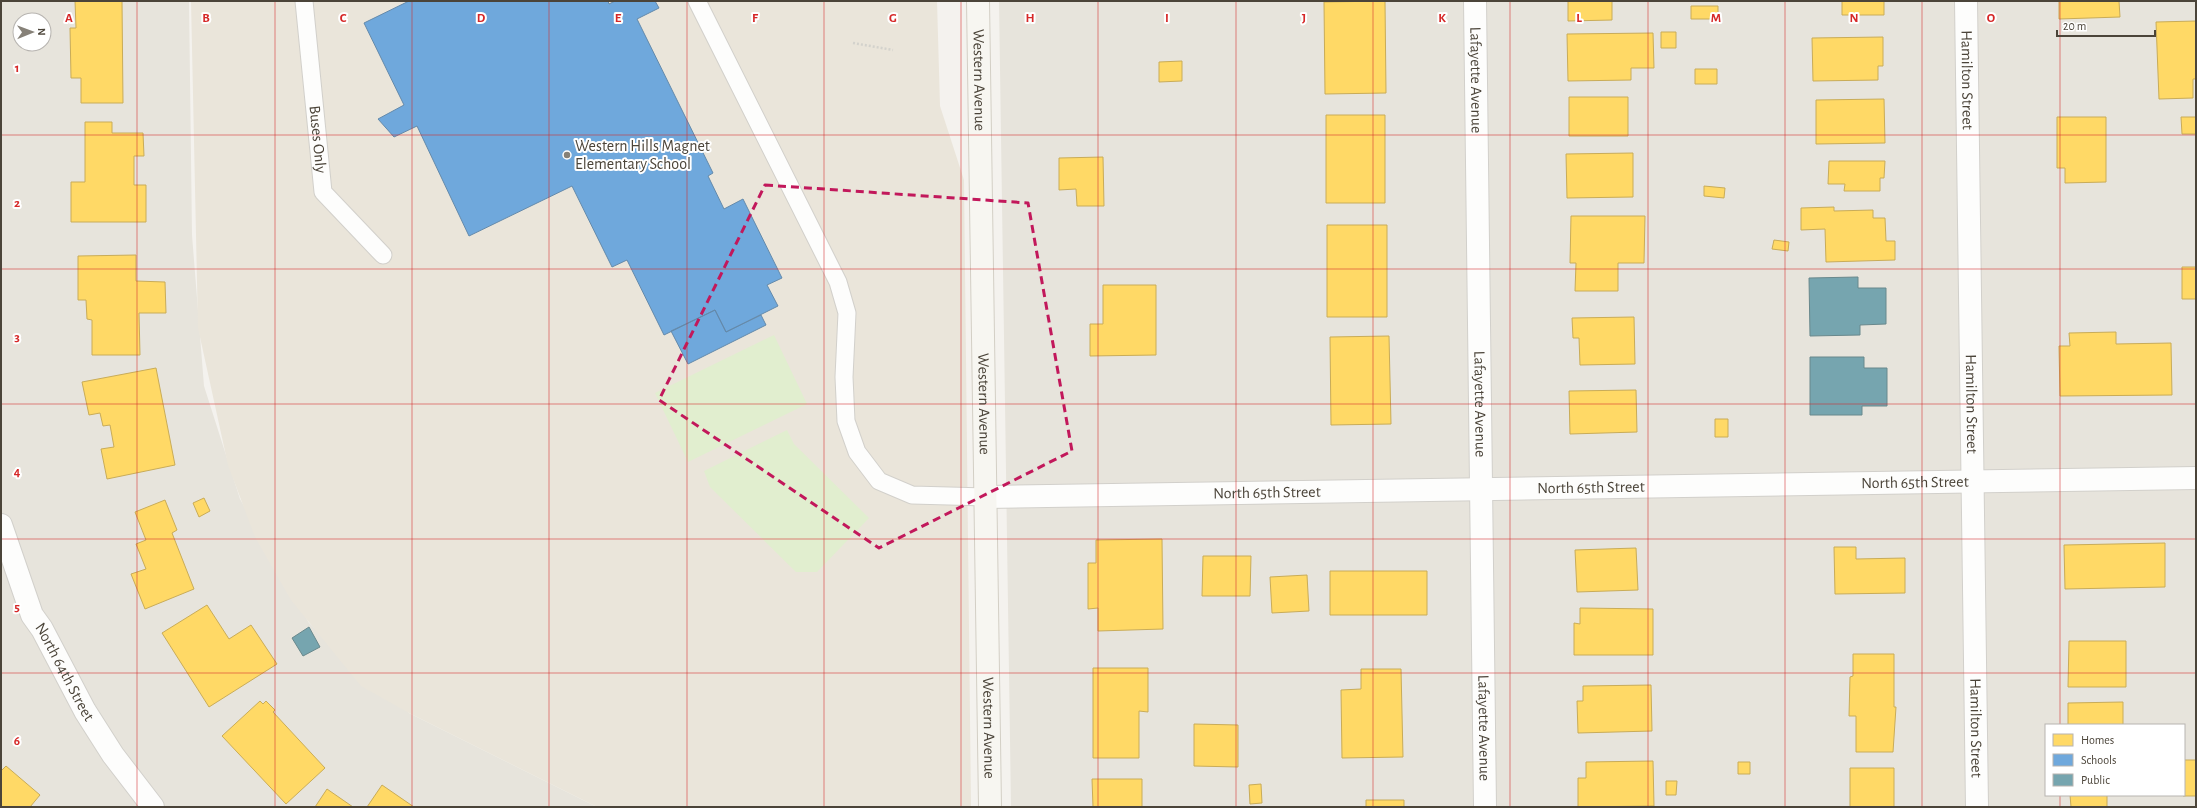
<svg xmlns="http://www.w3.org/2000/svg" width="2197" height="808" font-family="'Alegreya Sans',sans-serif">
<rect width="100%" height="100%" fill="#f4f2ee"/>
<path fill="#e7e4dc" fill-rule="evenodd" d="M1 1H189L192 235 204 386 240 499 309 623 409 713 597 807H1ZM20 20H44V44H20Z
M999 1H2196V807H1011ZM2046 725H2184V795H2046Z"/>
<path fill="#eae5da" d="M191 1H937L940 106 964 180 971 807H597L409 713 361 686 291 600 255 537 228 465 198 328Z"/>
<path fill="#e1eecf" d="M774 335 807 404 688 462 655 393Z
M787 430 794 444 869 518 817 572H796L710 487 704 471Z"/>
<path fill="#ffd966" stroke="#c9ac58" d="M75 1H122L123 103H81V78H71L70 28H76Z
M1385 1 1386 93 1325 94 1324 2Z
M1568 1H1612V20L1568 21Z
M1842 1H1884V15H1842Z
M2059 1H2119L2120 17 2059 19Z
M1691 6H1718V19H1691Z
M2196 21V79H2193V98L2159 99 2156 22Z
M1661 32H1676V48H1661Z
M1653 33 1654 68H1631V80L1568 81 1567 34Z
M1883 37V66H1878V80L1813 81 1812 38Z
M1182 61V81L1159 82V62Z
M1695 69H1717V84H1695Z
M1569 97H1628V136H1569Z
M1884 99 1885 143 1816 144V100Z
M1326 115H1385V203H1326Z
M2057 117H2106V182L2065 183V168H2057Z
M2181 117H2196V134H2182Z
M85 122H112V133H143L144 156H134V185H146V222H71V182H85Z
M1633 153V197L1567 198 1566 154Z
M1103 157 1104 206H1077L1076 189 1059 190V158Z
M1829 161H1885L1884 178H1880V191H1844L1845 184H1828Z
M1704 186 1725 188 1724 198 1704 196Z
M1834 207V211L1873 210V218H1885L1886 241H1895V260L1826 262 1825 229 1801 230V208Z
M1571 216H1645L1644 263H1618V291H1575L1576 263H1570Z
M1327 225H1387V317H1327Z
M1774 240 1789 242 1788 251 1772 249Z
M136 255V281L165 282 166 313H139L140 355H92V320L87 319 86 300H78V256Z
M2182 267H2196V299H2182Z
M1103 285H1156V355L1090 356V324H1103Z
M1634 317 1635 364 1580 365 1579 338H1573L1572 318Z
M2116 332V344L2171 343 2172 395 2060 396 2059 346H2070L2069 333Z
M1389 336 1391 424 1331 425 1330 337Z
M156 368 175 465 107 479 101 449 114 447 110 425 103 426 100 413 89 415 82 382Z
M1636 390 1637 432 1570 434 1569 391Z
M1715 419H1728V437H1715Z
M204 498 210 511 199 517 193 503Z
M165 500 177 530 172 533 194 589 145 609 131 574 146 569 136 544 146 540 135 512Z
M1162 539 1163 629 1098 631V608L1088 609V563H1096V540Z
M2165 543V587L2065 589 2064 545Z
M1834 547H1856V559L1905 558V593L1835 594Z
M1636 548 1638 590 1577 592 1575 550Z
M1203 556H1251L1250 596H1202Z
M1330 571H1427V615H1330Z
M1307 575 1309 611 1272 613 1270 577Z
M207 605 229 639 251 625 277 664 209 707 162 633Z
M1580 608 1653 609V655H1574V623L1580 624Z
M2069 641H2126V687H2068Z
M1853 654H1894V707H1896L1893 752H1856V716H1849L1850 677 1853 676Z
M1093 668H1148V712L1139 711V758H1093Z
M1361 669H1401L1403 757 1342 758 1341 690 1361 689Z
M1651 685 1652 731 1578 733 1577 701H1583V686Z
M260 701 263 704 266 701 275 710 273 712 325 768 286 804 222 736Z
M2123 702V725H2068V703Z
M1194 724 1238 725V767L1194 766Z
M2184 760H2196V796H2183Z
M1653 761 1654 806 1578 807V778H1586V762Z
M1738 762H1750V774H1738Z
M6 766 40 795 30 807H1V771Z
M1850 768H1894V807H1850Z
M1092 779H1142V807H1093Z
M1666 781H1677L1676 795H1666Z
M1261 784 1262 803 1250 804 1249 785Z
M382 785 414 807H367Z
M327 789 353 807H315Z
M2070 795H2107V807H2071Z
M1366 800H1404V807H1366Z"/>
<path fill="#6fa8dc" stroke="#648aab" d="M409 1H608L609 4 615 1H655L659 8 637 19 713 173 708 176 724 209 743 199 782 278 767 285 778 306 726 332 715 310 664 335 627 260 612 267 572 186 469 236 417 126 394 137 378 119 404 105 364 23Z
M715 310 726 332 761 315 766 325 688 364 671 331Z"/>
<path fill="#76a5af" stroke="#69888c" d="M1858 277V288H1886V324L1860 325V335L1810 336 1809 278Z
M1810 357H1864V368H1887V406H1862V415H1810Z
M309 627 320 647 303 656 292 638Z"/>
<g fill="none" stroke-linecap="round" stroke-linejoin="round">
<defs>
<g id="lane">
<path id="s1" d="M304 1 323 192 383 255"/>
<path d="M697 1 838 282 847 313 844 377 846 421 857 452 879 481 912 495 986 497"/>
</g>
<g id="street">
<path id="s2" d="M1475 1 1485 807"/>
<path id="s3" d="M1966 1 1977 807"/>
<path id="s4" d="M986 497 2196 478"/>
<path id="s5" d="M1 525 32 615 42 629 85 711 113 755 153 807"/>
</g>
<g id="secondary">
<path id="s6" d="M978 1 990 807"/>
</g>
</defs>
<use href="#lane" stroke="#d2d0cb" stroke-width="19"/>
<use href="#street" stroke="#d2d0cb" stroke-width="24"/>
<use href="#secondary" stroke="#d3cfc5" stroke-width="24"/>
<path stroke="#d3d2cc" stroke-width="2.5" stroke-dasharray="2 2" stroke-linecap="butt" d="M853 43 893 50"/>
<use href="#lane" stroke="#fdfdfc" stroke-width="17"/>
<use href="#street" stroke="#fdfdfc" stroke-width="22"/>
<use href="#secondary" stroke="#f7f6f1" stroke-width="22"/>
</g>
<path fill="none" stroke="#c2185b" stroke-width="3" stroke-dasharray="8 5" stroke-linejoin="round" d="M765 185 1028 203 1072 451 879 548 659 400Z"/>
<path fill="none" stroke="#d62828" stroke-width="1" stroke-opacity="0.55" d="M137 1V807M275 1V807M412 1V807M549 1V807M687 1V807M824 1V807M961 1V807M1098 1V807M1236 1V807M1373 1V807M1510 1V807M1648 1V807M1785 1V807M1922 1V807M2060 1V725M1 135H2196M1 269H2196M1 404H2196M1 539H2196M1 673H2196M2060 795V807"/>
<circle fill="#868178" stroke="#fff" stroke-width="1.5" cx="567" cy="155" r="4"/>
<g text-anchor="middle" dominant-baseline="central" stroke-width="4" stroke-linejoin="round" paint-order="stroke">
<g font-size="16" fill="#4b4439" stroke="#fff">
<text stroke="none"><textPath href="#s6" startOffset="79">Western Avenue</textPath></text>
<text stroke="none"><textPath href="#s2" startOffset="79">Lafayette Avenue</textPath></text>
<text stroke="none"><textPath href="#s3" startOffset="79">Hamilton Street</textPath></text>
<text stroke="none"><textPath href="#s1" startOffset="139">Buses Only</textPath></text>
<text stroke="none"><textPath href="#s6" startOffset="403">Western Avenue</textPath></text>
<text stroke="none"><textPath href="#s2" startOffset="403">Lafayette Avenue</textPath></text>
<text stroke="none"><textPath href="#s3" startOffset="403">Hamilton Street</textPath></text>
<text stroke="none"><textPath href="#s4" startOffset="929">North 65th Street</textPath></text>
<text stroke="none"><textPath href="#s4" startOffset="605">North 65th Street</textPath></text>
<text stroke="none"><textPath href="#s4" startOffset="281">North 65th Street</textPath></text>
<text stroke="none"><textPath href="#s5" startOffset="161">North 64th Street</textPath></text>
<text stroke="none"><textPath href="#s6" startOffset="727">Western Avenue</textPath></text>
<text stroke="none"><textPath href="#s2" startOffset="727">Lafayette Avenue</textPath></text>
<text stroke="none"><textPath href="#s3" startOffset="727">Hamilton Street</textPath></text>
</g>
<g font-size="16" fill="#4b4439" stroke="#fff" text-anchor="start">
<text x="575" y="146">Western Hills Magnet<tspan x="575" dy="18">Elementary School</tspan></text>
</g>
</g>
<g font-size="13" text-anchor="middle" font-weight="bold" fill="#d62828" stroke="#fff" stroke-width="4" stroke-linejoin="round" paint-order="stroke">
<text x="69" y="22">A</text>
<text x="206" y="22">B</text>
<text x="343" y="22">C</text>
<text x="481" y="22">D</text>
<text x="618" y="22">E</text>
<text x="755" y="22">F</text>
<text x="893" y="22">G</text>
<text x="1030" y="22">H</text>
<text x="1167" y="22">I</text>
<text x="1304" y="22">J</text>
<text x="1442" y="22">K</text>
<text x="1579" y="22">L</text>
<text x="1716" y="22">M</text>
<text x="1854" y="22">N</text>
<text x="1991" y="22">O</text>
<text x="17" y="72">1</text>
<text x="17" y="207">2</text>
<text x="17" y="341">3</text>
<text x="17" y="476">4</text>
<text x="17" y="611">5</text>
<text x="17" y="745">6</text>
</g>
<rect width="2197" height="808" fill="none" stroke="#4b4439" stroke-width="4"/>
<rect x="2045" y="724" width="140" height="72" fill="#ffffff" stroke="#b7b4b0"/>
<rect x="2053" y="734" width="20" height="12" fill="#ffd966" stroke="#b7b4b0"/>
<text x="2081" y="744" font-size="12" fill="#4b4439">Homes</text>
<rect x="2053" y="754" width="20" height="12" fill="#6fa8dc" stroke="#b7b4b0"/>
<text x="2081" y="764" font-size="12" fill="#4b4439">Schools</text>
<rect x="2053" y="774" width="20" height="12" fill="#76a5af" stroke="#b7b4b0"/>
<text x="2081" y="784" font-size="12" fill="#4b4439">Public</text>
<g transform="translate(32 32) rotate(89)"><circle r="19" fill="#ffffff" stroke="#b7b4b0"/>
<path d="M0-3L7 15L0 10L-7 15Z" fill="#868178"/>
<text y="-6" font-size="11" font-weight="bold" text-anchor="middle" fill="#4b4439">N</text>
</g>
<path d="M2057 30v6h98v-6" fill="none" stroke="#4b4439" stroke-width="2"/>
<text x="2063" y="30" font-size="12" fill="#4b4439" stroke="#ffffff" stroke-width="3" paint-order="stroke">20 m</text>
</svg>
